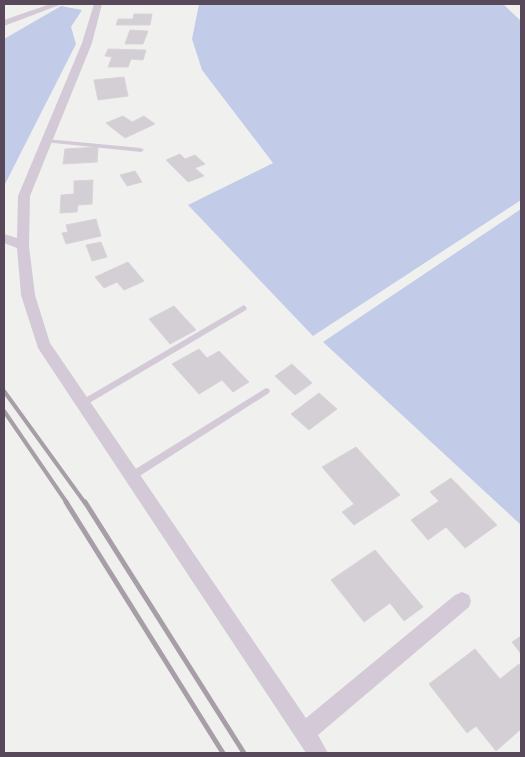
<svg xmlns="http://www.w3.org/2000/svg" width="525" height="757" font-family="'DejaVu Sans',sans-serif">
<rect width="100%" height="100%" fill="#f0f1ef"/>
<path fill="#c2cce9" d="M199 4H503L521 21V200L313 336 188 205 273 163 202 70 192 39Z
M61 6 82 10 71 27 76 44 4 186V39Z
M521 209V525L323 342Z"/>
<path fill="#d4cfd5" stroke="#d9d3d9" d="M134 14H152L150 25H116L118 19H133Z
M130 30 148 31 143 44H125Z
M108 49 146 50 143 60 131 59 128 67H108L112 57 105 56Z
M124 77 128 96 98 100 94 80Z
M123 116 132 122 144 116 155 124 125 138 106 123Z
M98 147 97 162 63 164 65 149Z
M180 154 185 159 195 155 205 164 195 168 204 176 188 182 166 160Z
M135 171 142 182 127 186 120 175Z
M93 180 92 204 78 205 77 212 60 213 61 195 74 194V181Z
M96 219 101 236 66 244 62 233 68 232 66 225Z
M101 242 107 257 92 261 86 245Z
M128 262 144 281 124 290 117 282 104 288 95 277Z
M174 306 196 330 170 344 149 319Z
M199 349 207 358 219 351 249 382 233 392 222 380 199 394 172 364Z
M292 364 312 383 295 395 275 376Z
M319 393 337 409 309 430 291 414Z
M356 447 400 495 354 525 342 512 354 504 322 467Z
M451 478 497 525 465 548 446 527 428 540 411 520 439 501 430 492Z
M375 550 423 607 404 621 390 603 364 622 331 580Z
M521 636V654L512 642Z
M475 649 500 679 519 664 521 667V729L496 751 476 726 467 733 429 684Z"/>
<g fill="none" stroke-linecap="round" stroke-linejoin="round">
<path fill="#d4cad7" fill-rule="evenodd" d="M46 139 141 148 144 150 141 152 44 142V140Z
M244 305 247 308 246 310 86 405H80L79 403 80 401Z
M266 388 269 389 270 391 269 393 135 479 132 480 129 479 128 476 129 473Z"/>
<path fill="#d4cad7" fill-rule="evenodd" d="M50 4H62L4 26V20Z
M94 4H102L92 43 30 196 29 246 35 295 50 343 306 718 455 595 462 592 469 595 471 601 469 607 318 735 328 753H306L38 348 21 295 17 248 4 243V234L17 238 18 196 82 43Z"/>
<path stroke="#a79ea7" stroke-width="4" d="M4 391 85 503
M4 411 67 503"/>
<path stroke="#a79ea7" stroke-width="5" d="M66 502 223 753
M85 502 244 753"/>
</g>
<rect width="525" height="757" fill="none" stroke="#57495a" stroke-width="10"/>
</svg>
